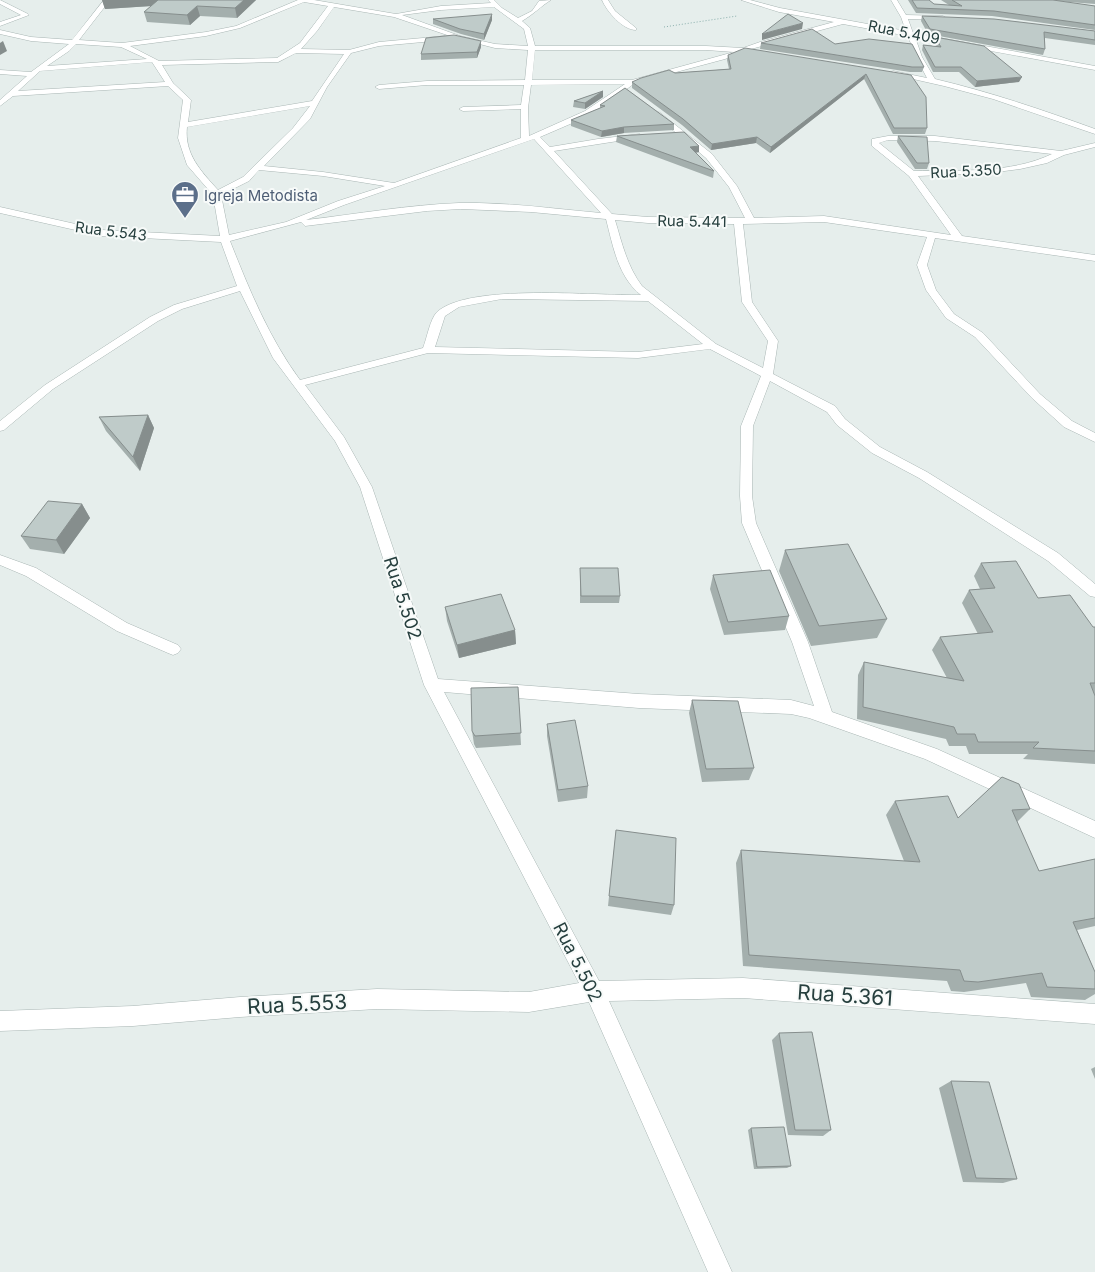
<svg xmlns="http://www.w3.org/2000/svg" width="1095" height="1272" font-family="Inter,sans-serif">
<rect width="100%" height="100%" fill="#e6eeec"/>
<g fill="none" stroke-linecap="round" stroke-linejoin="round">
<defs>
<path id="minor" d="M0 0 28 14 29 15 0 26V22L21 15 0 4Z
M104 0H110L79 40 122 43 206 32 236 26 298 0H314L396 14 441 6 491 3 488 0H494L502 8 518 18 532 11 539 1 551 0C541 6 534 14 522 21L530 28 535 46H706L743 48 760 42 834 22 779 12 741 0H750L780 8 906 31 901 17 891 0H897L906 15 943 16 946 18 943 20 908 19 913 33 1095 66V70L915 37 922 57 935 79C990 92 1043 110 1095 129V134L993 99 944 86 891 74 890 73 893 71 927 78 916 57 908 36 843 24 751 49 764 52V54L744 52 725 59 635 83 591 115 540 137 550 147 598 139 640 134 641 136 637 138 554 151 612 214 648 217 745 218 729 187 706 158 656 116 655 114 659 112 712 154 737 186 754 218 824 216 951 235 909 176 872 146V139L888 136H935L1061 151 1095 143V147L1064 155 1047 163 1020 169 989 173 918 176 962 236 1095 255V261L935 238 927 265 936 290 954 314 983 333 1040 394 1072 421 1095 433V442L1064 427 1032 398 975 337 946 318 926 290 917 265 927 237 824 222 743 224 752 302 778 341 773 374 835 406 845 419 880 447 927 472 1058 553 1095 584V597L1090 596 1048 561 919 478 872 453 837 425 827 412 770 381 753 426 752 496 756 523 808 642 832 712 937 749 1095 821V838L925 759 809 718 791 714 639 708 444 692 599 981 743 978 1095 1004V1024L743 998 609 1001 732 1272H708L589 1002 529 1012 377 1009 240 1017 133 1026 0 1031V1011L133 1006 240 997 377 989 529 992 579 983 424 685 360 487 335 441 273 358 240 291 182 309 158 321 53 389 4 430 0 431V421L45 385 150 317 174 305 237 286 221 242 102 236 0 213V207L102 230 220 236 213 195 187 165 178 138 183 100 168 86 13 96 0 106V100L27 76 0 74V70L31 72 69 44 31 41 0 34V30L31 37 72 40ZM304 2 328 6 300 43 277 58 159 61 130 46 206 36 240 28ZM334 7 394 17 456 38 495 48 528 50 525 80 427 81 379 85 375 87 379 89 427 85H524L521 105 463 107 459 109 463 111 521 109V138L394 183 323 172 264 166 310 119 327 87 351 53 379 46 445 40 448 38 445 36 379 42 349 50 301 49 317 31ZM494 7 524 29 528 46 495 44 460 36 402 15 441 10ZM76 44 121 47 147 59 47 66 69 51ZM535 50H706L734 52 632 80H532ZM296 53 344 54 312 101 188 122 191 100 173 83 162 65 278 62ZM152 62 165 82 18 91 40 71ZM625 84 585 111 529 136 528 108 531 85ZM310 106 293 128 243 177 218 190C201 171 184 154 187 127ZM534 139 601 213C555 209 507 202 459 203 408 205 357 214 306 220L344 205ZM888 140 935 141 1052 154C1010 174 959 170 914 171L879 143ZM259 170 323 176 385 186 338 201 286 222 229 235 221 195 249 181ZM461 209 531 212 606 219C613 246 618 277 641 295 595 296 469 283 437 312 430 319 427 338 423 348L300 380C269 338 249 289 230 241L301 222 305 226 427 211ZM615 220 648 223 734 224 742 302 768 341 763 368 716 344 642 286C627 266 622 243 615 220ZM502 299 648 301 703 344 638 352 435 347 445 316 459 307ZM710 349 761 376 741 426 740 496 742 523 792 642 814 706 791 700 639 694 438 679 372 487 344 437 305 385 428 353 638 358Z
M602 0H608L615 11 636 28V30C623 30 607 12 602 0Z
M0 555 36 568 127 623 178 645 181 649 178 653 173 655 168 653 117 631 26 576 0 565Z"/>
</defs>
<use href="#minor" stroke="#a9b6b4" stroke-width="1"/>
<path stroke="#8aafac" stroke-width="1" stroke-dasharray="1 2" stroke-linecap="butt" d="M664 27 737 16"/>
<use href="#minor" fill="#fff" fill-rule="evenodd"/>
</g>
<path fill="#a4afad" d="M102 0H256L237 18 200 16 190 25 147 22 144 12 151 6 105 9Z
M908 0H929L934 4 949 5 941 0H1095V4L1056 1 1095 6V30L992 16 916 13Z
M922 16 1095 31V45L1045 38V49L1043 55 928 34 921 21Z
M433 19 492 20 484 40 461 34 433 24Z
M935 37 1019 82 975 87 959 72H933L922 50 923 45 936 46 934 42Z
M761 43 835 44 924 67 922 72H910L760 49Z
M481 47 477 58 421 60V54Z
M728 55 911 75 927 128 925 134H893L864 79 770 153 756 143 711 150 682 125 632 88V82L675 73 729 69 727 60Z
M625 88 674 124V130L624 133 601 137 571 126V120L600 108V105Z
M603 91V97L585 109 573 107 574 101Z
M617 136 699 146V152L695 153 714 171 713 178 616 142Z
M898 136 929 163 927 169H915L897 142Z
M148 415 154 428 140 471 106 431 99 417Z
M82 504 90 518 64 554 30 549 21 536Z
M785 550 887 619 877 638 811 646 779 571Z
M981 563 1038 598 1093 627H1095V694H1094L1095 696V764L1023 759 1028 754H969L966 746H949L946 739 857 719 858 675 864 662 947 678 932 650 940 637 978 634 962 603 969 590 980 589 974 576Z
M580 568 620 596 619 603H580Z
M713 575 789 616 785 630 724 635 710 589Z
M445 607 515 630 516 644 459 658 447 621Z
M518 687 521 745 476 748 474 744 472 731Z
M692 700 754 768 749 780 702 782 689 713Z
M547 724 588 786 587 798 558 802 547 736Z
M1002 777 1030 809 1017 822 1039 871 1095 859V926L1077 930 1095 972V994L1085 1000 1031 997 1026 983 964 992 951 991 947 981 743 966 736 863 741 850 904 861 886 815 895 801 958 818Z
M616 830 674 905 671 915 608 906Z
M779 1033 831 1130 823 1136 788 1135 772 1040Z
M1095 1067V1079L1091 1069Z
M951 1081 1017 1179 1003 1183 963 1182 939 1088Z
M751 1128 791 1166 787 1168 754 1169 748 1130Z"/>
<path fill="#868e8d" d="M102 0H166L167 5 105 9Z
M244 0H256L237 18 235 8Z
M197 6 200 16 190 25 187 15Z
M492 14V20L484 40V34Z
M803 23 802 29 762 40V34Z
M3 41 7 51 0 55V43Z
M481 41V47L477 58V52Z
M866 74 864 79 770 153 771 147Z
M1022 77 1019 82 975 87 977 81Z
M603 91V97L585 109V103Z
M624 127V133L601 137 602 131Z
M757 137 756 143 711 150 712 144Z
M699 146V152L689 154 690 147Z
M148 415 154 428 140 471 133 457Z
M82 504 90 518 64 554 56 540Z
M515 630 516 644 459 658 457 645Z"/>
<path fill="#bfcbc9" stroke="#868e8d" d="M158 0H244L235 8 197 6 187 15 144 12Z
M912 0H929L934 4 962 6 952 0H1053L1095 6V25L994 11 917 8Z
M492 14 484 34 460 29 433 19Z
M788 14 803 23 762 34Z
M922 16 994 19 1095 31V40L1044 32 1045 49 930 29Z
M812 29 835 44 869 39 912 44 924 67H912L761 43Z
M454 35 481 41 477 52 421 54 426 38Z
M935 37 984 46 1022 77 977 81 961 67H935L923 45 941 47Z
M745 48 911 75 926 97 927 128H894L866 74 771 147 757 137 712 144 683 119 632 82 641 78 669 70 675 73 731 69 728 55Z
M625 88 674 124 624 127 602 131 571 120 605 106 600 105Z
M603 91 585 103 574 101Z
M684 132 699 146 690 147 714 171 617 136Z
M898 136 927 137 929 163H917Z
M148 415 133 457 99 417Z
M48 501 82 504 56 540 21 536Z
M848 544 887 619 819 626 785 550Z
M1016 561 1038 598 1070 595 1093 627H1095V683H1090L1095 696V751L1033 748 1039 742H978L975 734H957L954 727 863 707 864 662 964 681 940 637 993 632 969 590 995 588 981 563Z
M580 568H618L620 596H581Z
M770 570 789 616 728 622 713 575Z
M501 594 515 630 457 645 445 607Z
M518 687 521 733 475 736 472 731 471 688Z
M692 700 738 701 754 768 706 769Z
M575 720 588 786 558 790 547 724Z
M1002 777 1019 784 1030 809 1012 810 1039 871 1095 859V918L1073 922 1095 972V989L1047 987 1042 973 978 982 964 981 960 970 749 955 741 850 920 862 895 801 948 796 958 818Z
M616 830 676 838 674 905 609 896Z
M812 1032 831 1130H795L779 1033Z
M951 1081 989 1082 1017 1179 976 1178Z
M784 1127 791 1166 757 1167 751 1128Z"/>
<defs>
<symbol id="office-pin" viewBox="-11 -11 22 30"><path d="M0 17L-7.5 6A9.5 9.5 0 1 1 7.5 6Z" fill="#5c6f8a" stroke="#f7faf9"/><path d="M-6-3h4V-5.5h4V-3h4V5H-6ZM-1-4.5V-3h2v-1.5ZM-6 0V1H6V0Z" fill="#fff"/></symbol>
</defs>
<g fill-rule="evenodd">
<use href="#office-pin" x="169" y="179" width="32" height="43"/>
</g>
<g text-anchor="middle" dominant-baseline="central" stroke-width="4" stroke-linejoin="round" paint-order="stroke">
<g font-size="15" fill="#263f3e" stroke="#f7faf9">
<text transform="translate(904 32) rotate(11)">Rua 5.409</text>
<text transform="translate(966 171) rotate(-3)">Rua 5.350</text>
<text transform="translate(692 221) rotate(1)">Rua 5.441</text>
<text transform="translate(111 231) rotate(7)">Rua 5.543</text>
</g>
<g font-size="15" fill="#4e5e75" stroke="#f7faf9" text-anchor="start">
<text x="204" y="195">Igreja Metodista</text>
</g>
<g font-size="18" fill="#263f3e" stroke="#f7faf9">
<text transform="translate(403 598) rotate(72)">Rua 5.502</text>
<text transform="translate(578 962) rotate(63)">Rua 5.502</text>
</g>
<g font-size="21" fill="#263f3e" stroke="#f7faf9">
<text transform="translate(845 995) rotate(4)">Rua 5.361</text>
<text transform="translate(297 1004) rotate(-3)">Rua 5.553</text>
</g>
</g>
</svg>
